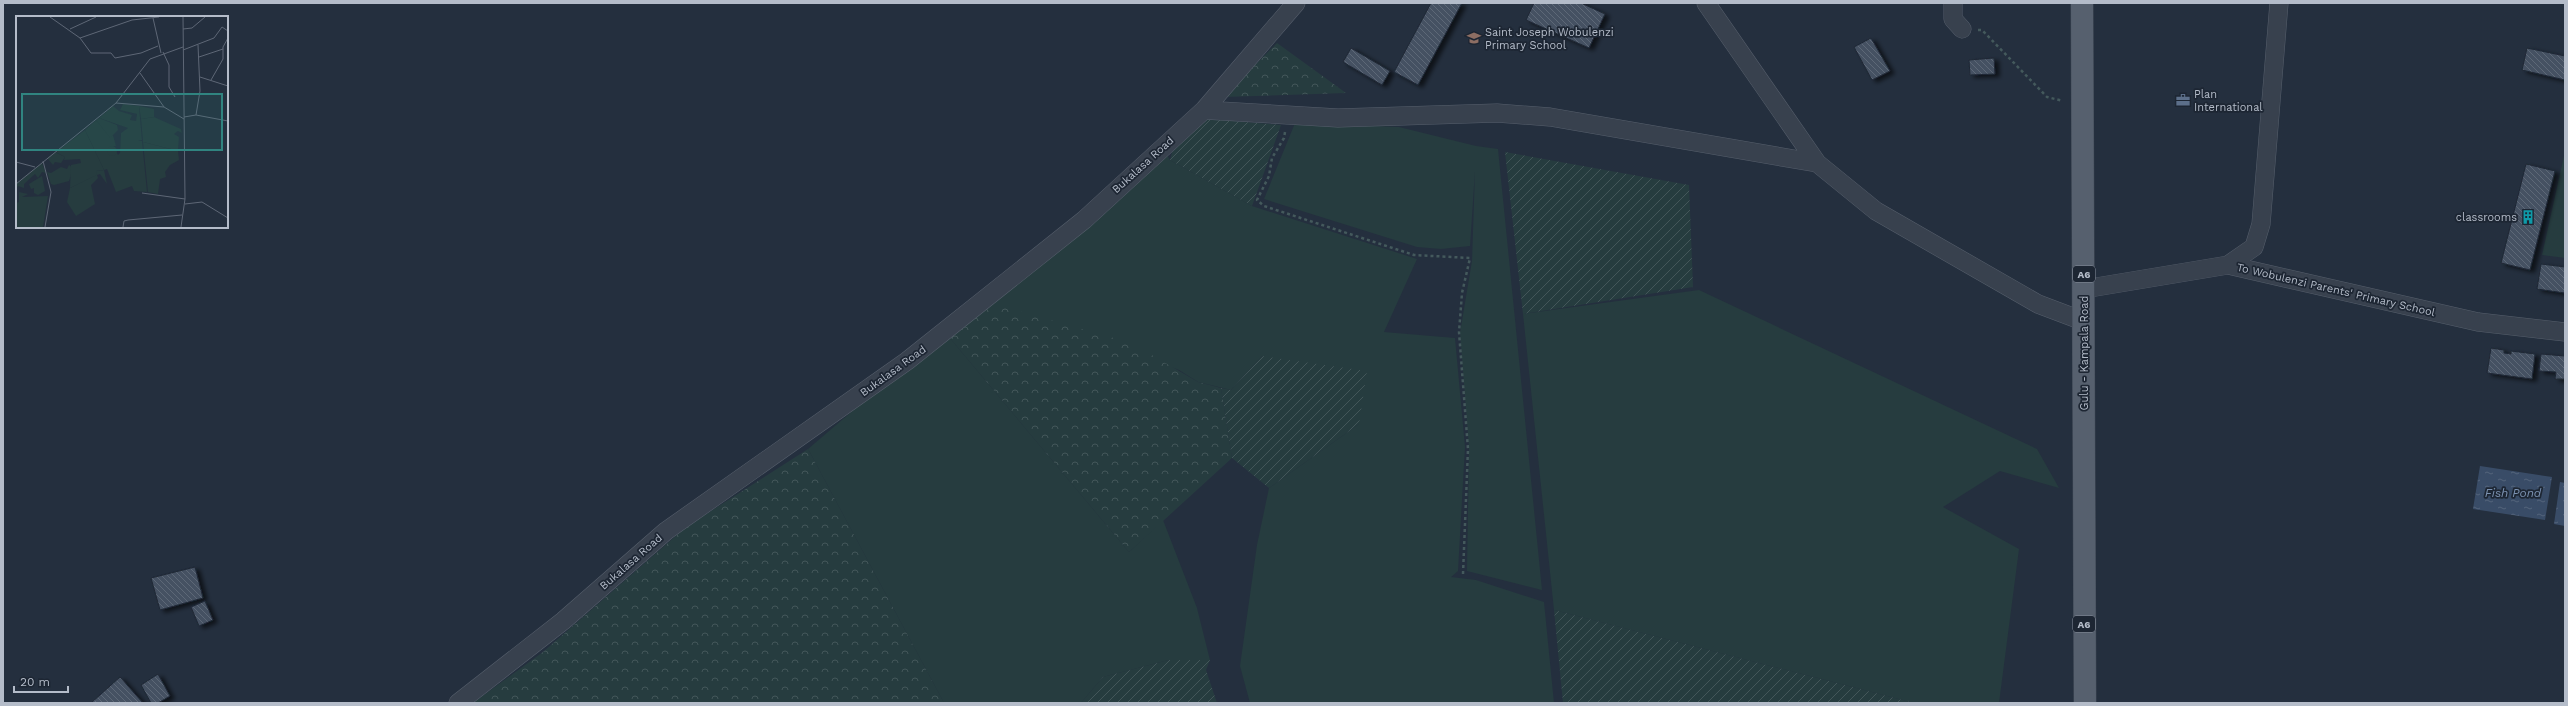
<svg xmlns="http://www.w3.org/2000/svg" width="2568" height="706" font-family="'Work Sans',sans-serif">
<defs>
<pattern id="forest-crowns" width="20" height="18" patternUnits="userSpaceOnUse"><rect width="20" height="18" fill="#263c3f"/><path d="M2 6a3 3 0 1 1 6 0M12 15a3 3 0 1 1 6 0" fill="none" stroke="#435659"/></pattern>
<pattern id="garden-furrows" width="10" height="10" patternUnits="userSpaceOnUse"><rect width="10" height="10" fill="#263c3f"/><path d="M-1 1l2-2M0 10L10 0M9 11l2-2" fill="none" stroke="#435659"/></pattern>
<pattern id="water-ripples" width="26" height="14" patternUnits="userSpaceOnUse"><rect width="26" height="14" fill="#394c67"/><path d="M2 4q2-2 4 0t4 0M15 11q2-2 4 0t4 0" fill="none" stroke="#53647b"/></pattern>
<pattern id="building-back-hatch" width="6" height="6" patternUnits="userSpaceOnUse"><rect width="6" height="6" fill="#455162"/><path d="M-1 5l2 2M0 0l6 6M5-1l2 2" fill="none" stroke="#5d6877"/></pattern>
<filter id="shadow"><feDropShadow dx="4.5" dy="2.5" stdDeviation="2" flood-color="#0009"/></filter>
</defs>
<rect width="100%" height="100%" fill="#242f3e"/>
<path fill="#263c3f" d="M1295 123 1399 127 1476 146 1498 149 1542 590 1467 571 1469 448 1460 333 1472 261 1475 171 1470 246 1441 249 1417 247 1264 199Z
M1164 150 1170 160 1252 206 1417 259 1384 332 1455 338 1465 447 1458 571 1451 577 1476 580 1544 602 1554 703H1250L1240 666 1257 545 1269 488 1359 424 1262 356 1231 390 1198 382 1179 370 987 302Z
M2565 151V258L2542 255Z
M1699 290 2037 449 2059 488 2000 471 1943 507 2019 549 1999 703H1914L1554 610 1523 314Z
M945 332 1129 552 1163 520 1197 608 1210 660H1169L1103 677 1081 703H944L808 449Z"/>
<path fill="url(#forest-crowns)" d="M1277 43 1346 93 1223 97Z
M987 302 1131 343 1198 382 1221 388 1232 458 1129 552 945 332Z
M808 449 944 703H473L543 652 686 527Z"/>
<path fill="url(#garden-furrows)" d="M1195 118 1281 125 1252 206 1170 160 1177 134Z
M1505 152 1689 185 1693 287 1523 314Z
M1262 356 1367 371 1359 424 1269 488 1232 458 1221 388 1231 390Z
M1554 610 1914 703H1563Z
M1169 660H1210L1206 670 1217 703H1081L1103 677Z"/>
<path fill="url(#water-ripples)" d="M2480 466 2552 477 2545 520 2473 509Z
M2560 482 2565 483V526L2554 524Z"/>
<path fill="url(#building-back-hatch)" stroke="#1f2835" filter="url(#shadow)" d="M1431 3H1462L1418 85 1394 72Z
M1534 3H1581L1605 14 1589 48 1526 20Z
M1871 38 1890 71 1872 80 1854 47Z
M1351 48 1390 71 1382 85 1343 62Z
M2527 48 2565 56V80L2522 70Z
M1994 58 1995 74 1970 75 1969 60Z
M2526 164 2555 171 2530 270 2501 263Z
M2541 264 2565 267V293L2537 289Z
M2491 348 2504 350V353L2511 354V351L2535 354 2532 379 2487 373Z
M2541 354 2565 356V379H2555L2556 372 2539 371Z
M195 567 203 598 160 610 151 578Z
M205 601 213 620 199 626 191 607Z
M158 674 170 696 158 703H151L141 685Z
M120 677 143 703H91Z"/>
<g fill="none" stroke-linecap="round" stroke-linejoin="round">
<defs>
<path id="minor" d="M1706 3 1817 163
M1953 3V19L1962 29
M1204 110 1338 118 1497 113 1550 117 1817 163 1876 211 2038 304 2083 321
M2228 265 2254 247 2261 224 2279 3
M2084 289 2228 265 2478 322 2565 332
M458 703 563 621 666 531 907 361 1084 220 1204 110 1296 3"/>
<path id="major" d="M2082 3 2085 703"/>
</defs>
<use href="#minor" stroke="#565f6c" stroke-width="19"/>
<use href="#major" stroke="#414a57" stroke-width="23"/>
<path stroke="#44595c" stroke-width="2.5" stroke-dasharray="3 3" stroke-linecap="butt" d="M1978 30H1982L2047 97 2063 101
M1285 132 1284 138 1272 158 1269 176 1257 200 1264 206 1414 255 1470 258 1462 293 1459 332 1468 449 1463 574"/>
<use href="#minor" stroke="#38414e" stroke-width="18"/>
<use href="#major" stroke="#56606e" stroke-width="22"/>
</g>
<defs>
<symbol id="school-bare" viewBox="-9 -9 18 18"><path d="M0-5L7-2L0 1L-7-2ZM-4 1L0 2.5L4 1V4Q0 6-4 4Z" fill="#8d6e63" stroke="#1d2633" stroke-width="2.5" paint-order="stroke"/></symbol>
<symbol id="office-bare" viewBox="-9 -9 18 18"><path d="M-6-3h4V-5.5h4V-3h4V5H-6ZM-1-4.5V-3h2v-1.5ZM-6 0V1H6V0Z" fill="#5c6f8a" stroke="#1d2633" stroke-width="2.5" paint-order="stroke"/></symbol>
<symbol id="building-bare" viewBox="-9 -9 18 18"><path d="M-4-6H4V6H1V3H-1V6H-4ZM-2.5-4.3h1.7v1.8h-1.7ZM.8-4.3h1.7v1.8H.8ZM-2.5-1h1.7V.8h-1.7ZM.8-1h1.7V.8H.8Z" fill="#0f9aa8" stroke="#1d2633" stroke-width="2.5" paint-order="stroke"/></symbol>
</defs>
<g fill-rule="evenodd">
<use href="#school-bare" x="1464" y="28" width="20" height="20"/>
<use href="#office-bare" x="2173" y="90" width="20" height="20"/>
<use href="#building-bare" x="2518" y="207" width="20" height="20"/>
</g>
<g text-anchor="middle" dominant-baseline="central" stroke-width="3.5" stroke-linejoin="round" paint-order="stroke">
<g fill="#1d2633" stroke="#878f9c" stroke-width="1">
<rect x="2073" y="266" width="22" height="16" rx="3"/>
<rect x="2073" y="616" width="22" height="16" rx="3"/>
</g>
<g font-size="10" font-weight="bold" fill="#b4bcc9">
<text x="2084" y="274">A6</text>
<text x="2084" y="624">A6</text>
</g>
<g font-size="11" fill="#b4bcc9" stroke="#1d2633" text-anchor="start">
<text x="1485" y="32">Saint Joseph Wobulenzi<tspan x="1485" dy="13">Primary School</tspan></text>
<text x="2194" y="94">Plan<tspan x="2194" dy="13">International</tspan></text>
<text x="2517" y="217" text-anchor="end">classrooms</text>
</g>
<g font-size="11" fill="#b4bcc9" stroke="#1d2633">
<text transform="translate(1143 165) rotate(-42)">Bukalasa Road</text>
<text transform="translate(2336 290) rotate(13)">To Wobulenzi Parents' Primary School</text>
<text transform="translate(2084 353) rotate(-90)">Gulu - Kampala Road</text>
<text transform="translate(893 371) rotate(-36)">Bukalasa Road</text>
<text transform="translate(631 562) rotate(-41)">Bukalasa Road</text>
</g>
<g font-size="12" font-style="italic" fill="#7c92b1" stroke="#1d2633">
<text x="2513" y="493">Fish Pond</text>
</g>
</g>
<g transform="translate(16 16)">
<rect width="212" height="212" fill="#242f3e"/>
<path d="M107 88 123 90 126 124H122L126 125 131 176 118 175 116 170 100 176 91 153 88 154 91 168 84 158 81 159 82 162 75 169 79 188 60 200 51 186 54 172 80 159V155L88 154 69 114 80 104 94 121 97 119 100 130H97L102 139 104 137 105 117 112 112 83 102 97 90 103 95 116 99 114 104 120 105 121 98 104 94ZM138 101 165 113 166 117 162 115 158 118 163 121 162 135 127 126 125 103ZM39 136 49 141 45 147 39 146 37 149 31 142ZM26 147 30 157 26 156 22 162 19 158 8 168V172L2 170 0 173 1 167ZM53 149 57 152 53 165 38 169 35 168 31 156 35 157 45 151 51 153ZM3 176 12 178 6 181 32 180 27 211H0V187L3 186Z" fill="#263c3f"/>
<path d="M83 102 101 109 102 114 94 122 80 104ZM69 114 88 154 80 155 81 159 54 172 55 149 65 147 64 143 48 144 49 141 40 136ZM26 160 29 175 22 179 18 177V172L15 173 13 168Z" fill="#263c3f"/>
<path d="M123 90 138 93V101L125 103ZM127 126 162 135 163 144 154 149 149 156 150 161 144 163 142 178 132 176ZM91 135a5 5 0 1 1 10 0a5 5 0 1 1-10 0Z" fill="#263c3f"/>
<path fill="none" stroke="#5e6776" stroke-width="1" d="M34 1 64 22 116 4 143 1M137 2 145 37M54 13 80 1M167 13 176 12 189 1M64 22 75 37H95L99 42 125 37 142 30M167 34 198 22 206 11 212 15M147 36 153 49V71L159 81M183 41 207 33M124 57 148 91M184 61 212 70M195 64 207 43V31L212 22M100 87 148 91 168 103M180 99 184 75 182 29M168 101 180 99 212 105M27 145 35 176 29 211M0 146 19 151M0 168 100 87 134 43 167 31M126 177 169 183M169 188 186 186 212 202M107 211 108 205 112 204 166 199M165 211 169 183 167 1"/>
<path fill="#308480" fill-opacity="0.15" stroke="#308480" stroke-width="2" d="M6 78H206V134H6Z"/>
<rect width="212" height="212" fill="none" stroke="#b4bcc9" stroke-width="2"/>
</g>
<rect width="2568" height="706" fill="none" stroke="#b4bcc9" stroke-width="8"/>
<path d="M14 686v6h54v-6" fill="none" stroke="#b4bcc9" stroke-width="2"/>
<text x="20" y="686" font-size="12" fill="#b4bcc9" stroke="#1d2633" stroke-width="3" paint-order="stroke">20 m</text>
</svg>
